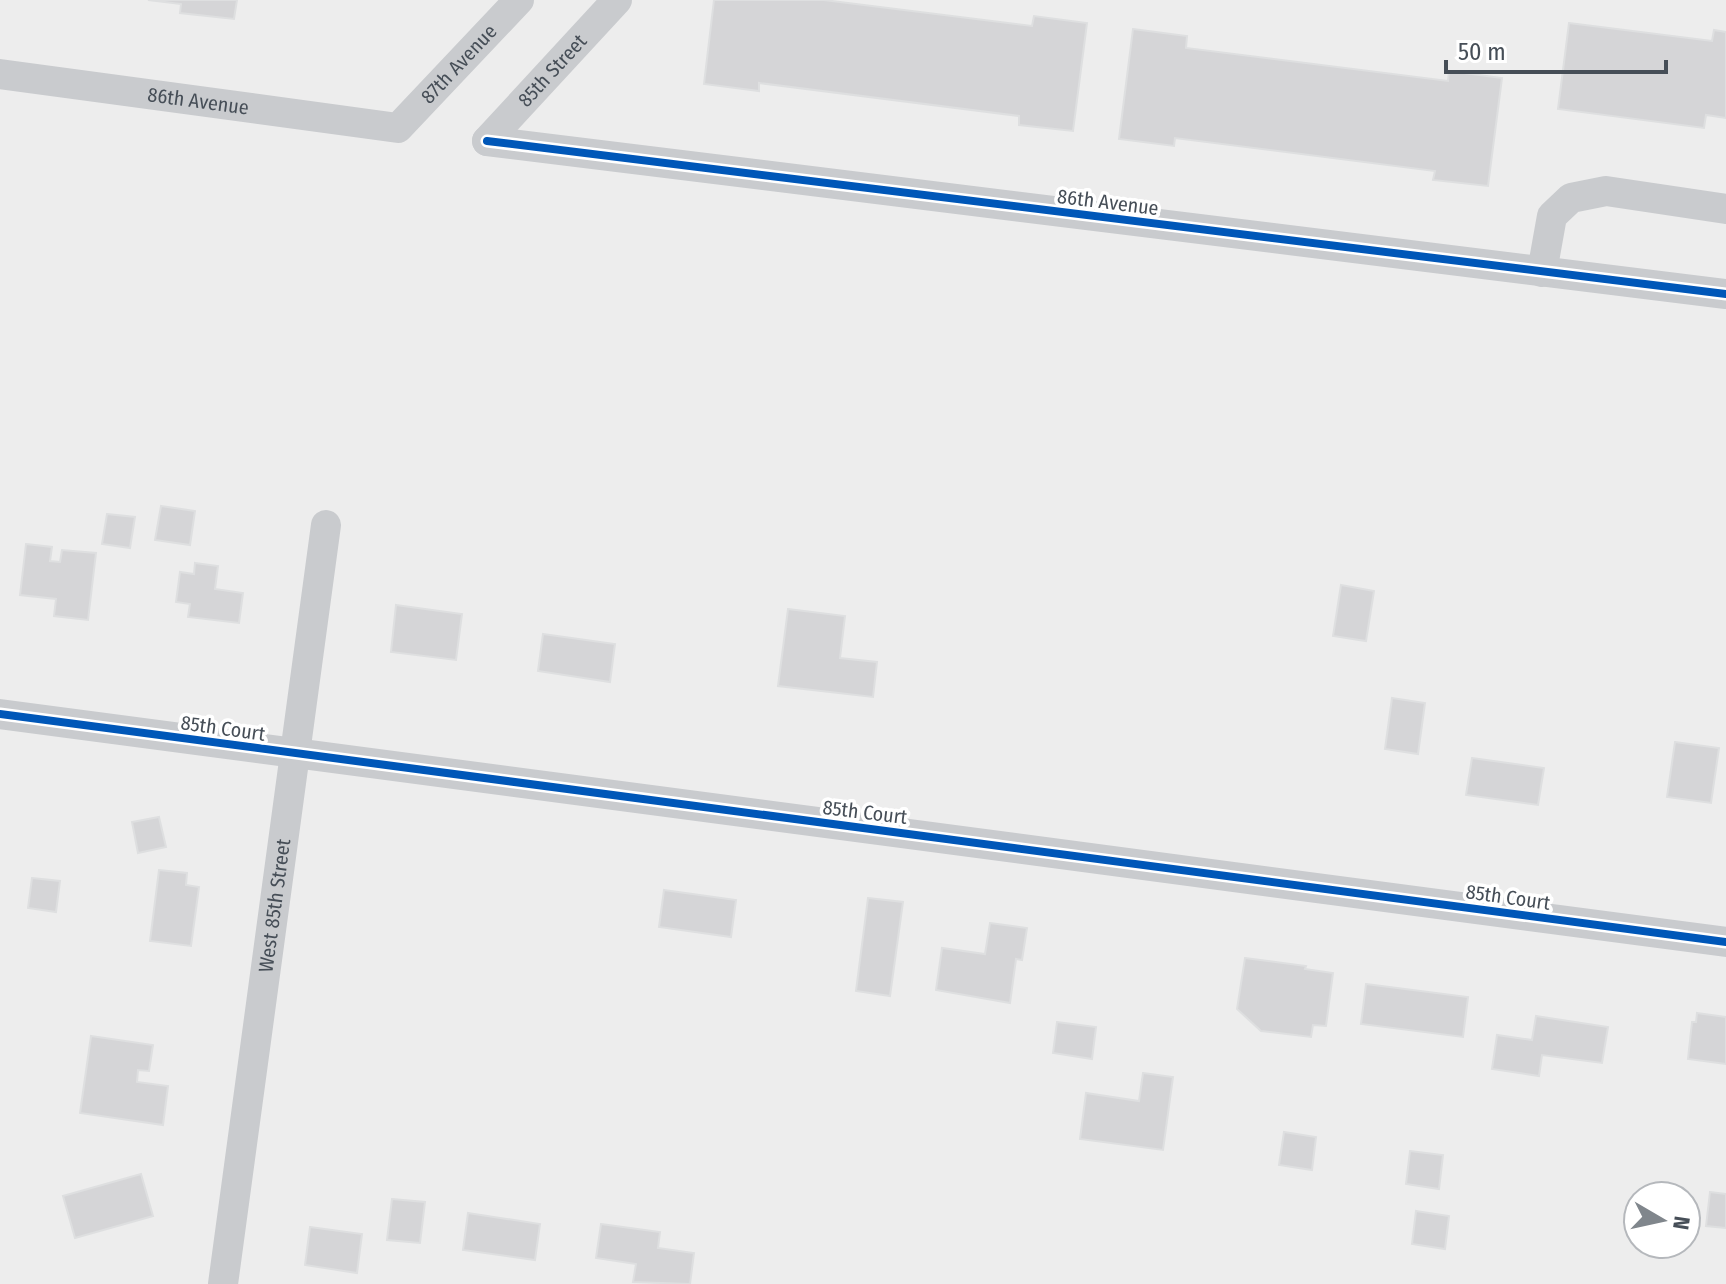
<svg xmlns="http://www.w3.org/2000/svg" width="1726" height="1284" font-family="'Fira Sans Condensed',sans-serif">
<rect width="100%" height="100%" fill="#ededed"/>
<path fill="#d5d5d7" stroke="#dedfe0" stroke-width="2" d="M148 0H237L234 19 180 13 181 4Z
M714 0H824L1032 26 1034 16 1087 23 1073 131 1019 125V116L759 83V91L704 84Z
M1569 23 1712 41 1714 30 1726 32V118L1706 115 1704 128 1558 109Z
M1133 29 1187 36 1186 48 1448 81 1449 71 1502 78 1488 186 1433 180 1435 171 1175 138 1174 146 1119 139Z
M161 506 195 511 190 545 155 540Z
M107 514 135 517 130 548 102 544Z
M26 544 52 547 50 561 60 562 62 550 96 553 88 620 54 616 56 599 20 595Z
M195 563 218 566 215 589 243 593 239 623 188 617 190 604 176 602 180 572 194 574Z
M1341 585 1374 591 1366 641 1333 636Z
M396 605 462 614 456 660 391 652Z
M788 609 845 616 840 658 877 662 873 697 778 686Z
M543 634 615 644 610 682 538 671Z
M1392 698 1425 703 1418 754 1385 749Z
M1675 742 1719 748 1711 803 1667 797Z
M1472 758 1544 768 1538 805 1466 795Z
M159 817 166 847 138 853 132 822Z
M159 870 187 873 186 885 199 887 191 946 150 941Z
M32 878 60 881 56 912 28 908Z
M664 890 736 900 731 937 659 927Z
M868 898 903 902 890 996 856 991Z
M990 923 1027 928 1022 960 1016 959 1010 1003 936 990 942 948 985 954Z
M1245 958 1306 966 1305 969 1333 973 1326 1026 1313 1025 1311 1037 1261 1031 1237 1009Z
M1366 984 1468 997 1463 1037 1361 1024Z
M1697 1013 1726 1017V1064L1688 1059 1692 1022H1696Z
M1536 1016 1608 1027 1602 1063 1542 1055 1539 1076 1492 1069 1497 1035 1532 1040Z
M1057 1022 1096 1027 1092 1059 1053 1053Z
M91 1036 153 1045 149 1071 138 1070 137 1082 168 1086 163 1125 80 1113Z
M1143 1073 1173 1077 1163 1150 1080 1139 1086 1093 1139 1101Z
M1284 1132 1316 1137 1312 1170 1279 1165Z
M1410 1151 1443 1155 1439 1189 1406 1184Z
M141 1174 153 1216 75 1238 63 1196Z
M1710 1192 1726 1194V1228L1706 1226Z
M392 1199 425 1202 420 1243 387 1240Z
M1416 1211 1449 1216 1445 1249 1412 1244Z
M468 1213 540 1224 535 1260 463 1250Z
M601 1224 660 1232 658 1248 694 1253 690 1284 633 1282 636 1264 596 1258Z
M310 1227 362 1234 357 1273 305 1265Z"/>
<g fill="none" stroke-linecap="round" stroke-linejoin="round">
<g stroke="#c9cbce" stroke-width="30">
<path id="s1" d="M0 74 398 128 519 0"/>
<path d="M487 141 1726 294"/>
<path id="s2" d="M487 141 617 0"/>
<path d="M1542 272 1552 216 1571 198 1606 191 1726 209"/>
<path d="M0 714 1726 942"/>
<path id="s3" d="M223 1284 326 525"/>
</g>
<defs>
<path id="cycleway" d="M487 141 1726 294
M0 714 1726 942"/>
</defs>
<use href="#cycleway" stroke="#fff" stroke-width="13"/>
<use href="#cycleway" stroke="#0057b8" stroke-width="8"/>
</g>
<g text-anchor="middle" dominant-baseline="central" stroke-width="7" stroke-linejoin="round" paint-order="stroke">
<g font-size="20" fill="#464e57" stroke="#fff">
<text stroke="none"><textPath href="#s1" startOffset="490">87th Avenue</textPath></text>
<text stroke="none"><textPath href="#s2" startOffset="96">85th Street</textPath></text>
<text stroke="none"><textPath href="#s1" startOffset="200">86th Avenue</textPath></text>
<text transform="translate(1108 202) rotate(7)">86th Avenue</text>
<text transform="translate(223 728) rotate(8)">85th Court</text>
<text transform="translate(865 812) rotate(7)">85th Court</text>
<text transform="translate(1508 897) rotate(8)">85th Court</text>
<text stroke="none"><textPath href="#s3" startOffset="382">West 85th Street</textPath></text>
</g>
</g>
<g transform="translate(1662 1220) rotate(99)"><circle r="38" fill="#ffffff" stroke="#b5b8bc" stroke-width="2"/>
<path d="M0-6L14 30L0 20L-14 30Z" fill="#80868c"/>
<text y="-12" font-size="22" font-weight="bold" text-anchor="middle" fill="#464e57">N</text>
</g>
<path d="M1446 60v12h220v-12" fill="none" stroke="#464e57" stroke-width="4"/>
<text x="1458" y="60" font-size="24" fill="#464e57" stroke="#ffffff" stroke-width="6" paint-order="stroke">50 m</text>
</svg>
